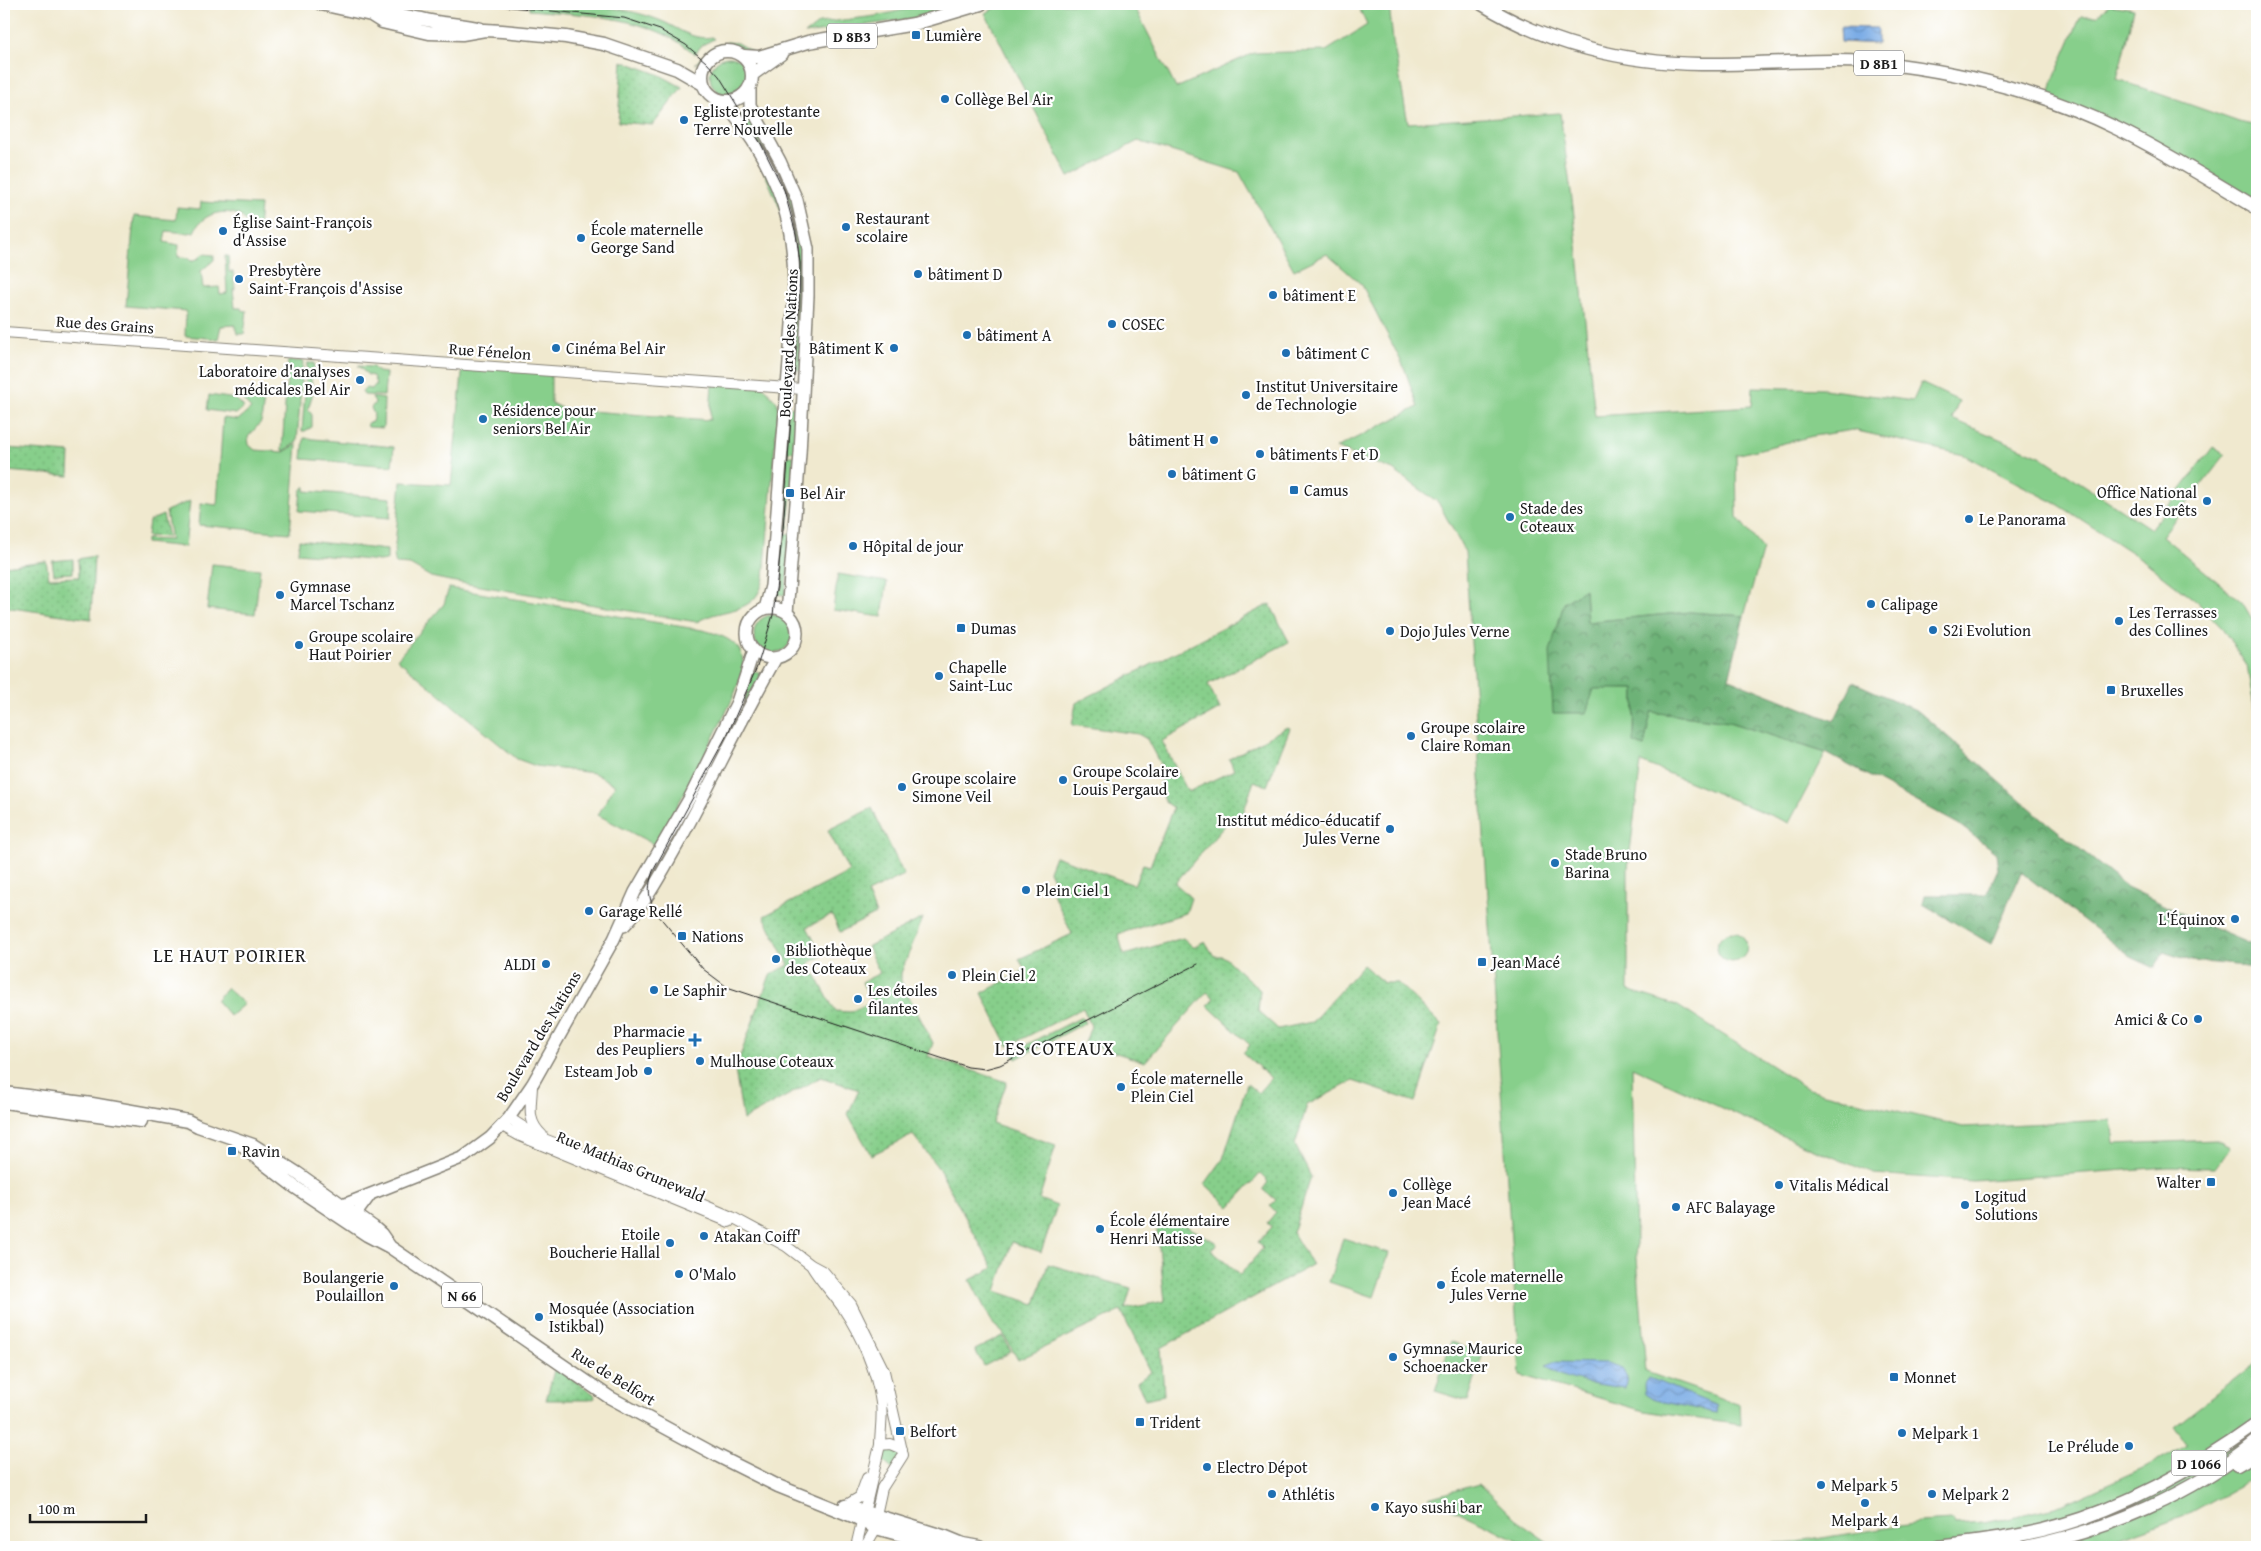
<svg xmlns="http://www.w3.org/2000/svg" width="2261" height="1551" font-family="'Gentium Book Plus',serif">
<defs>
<pattern id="forest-crowns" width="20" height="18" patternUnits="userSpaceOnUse" patternTransform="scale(1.25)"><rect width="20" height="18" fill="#6db277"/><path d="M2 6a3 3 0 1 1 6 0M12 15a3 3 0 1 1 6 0" fill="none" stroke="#599061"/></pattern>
<pattern id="park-dots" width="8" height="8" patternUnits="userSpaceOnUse" patternTransform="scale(1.25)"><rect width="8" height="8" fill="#87cf8b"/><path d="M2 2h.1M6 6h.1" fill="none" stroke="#74b177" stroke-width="1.8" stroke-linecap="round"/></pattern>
<pattern id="water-waves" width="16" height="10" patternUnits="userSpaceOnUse" patternTransform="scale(1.25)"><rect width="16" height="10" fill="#79abe5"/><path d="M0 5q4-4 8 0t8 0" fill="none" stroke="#628ab9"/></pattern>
</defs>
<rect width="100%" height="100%" fill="#fff"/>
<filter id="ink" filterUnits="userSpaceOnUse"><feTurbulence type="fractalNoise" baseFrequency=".02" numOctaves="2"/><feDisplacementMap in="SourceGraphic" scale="10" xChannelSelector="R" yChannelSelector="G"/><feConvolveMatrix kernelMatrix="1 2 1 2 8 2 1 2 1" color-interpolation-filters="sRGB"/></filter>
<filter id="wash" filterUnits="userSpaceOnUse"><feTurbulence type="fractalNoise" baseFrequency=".0096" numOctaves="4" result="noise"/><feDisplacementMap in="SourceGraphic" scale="20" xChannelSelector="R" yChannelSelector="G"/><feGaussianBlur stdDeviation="1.12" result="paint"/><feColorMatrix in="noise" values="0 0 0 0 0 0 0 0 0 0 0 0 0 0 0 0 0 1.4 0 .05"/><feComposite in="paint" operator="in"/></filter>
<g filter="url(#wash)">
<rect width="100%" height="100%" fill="#f0e9cf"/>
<path fill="#87cf8b" stroke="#527654" d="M529 4C572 4 618 4 659 20 677 27 692 41 712 37L714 39 702 45 695 54C649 15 586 15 529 10Z
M931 4H967L929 16 805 34 819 23 876 16Z
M1003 4H1133L1176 88 1254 53 1326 51 1367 25 1357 4H1389L1393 41 1408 123 1560 113 1573 207 1595 416 1752 406 1753 387 1824 389 1913 401 1921 383 1959 401 1952 419 2040 456 2151 529 2213 447 2225 455 2162 536 2242 602 2257 627V725L2247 666 2223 629 2196 601 2143 560 2059 505 1964 455 1853 430 1813 436 1736 455 1737 517 1763 549 1744 616 1690 612 1587 622 1585 590 1564 603 1594 688 1635 689 1634 742 1644 747 1650 712 1729 722 1826 753 1789 823 1641 762 1628 868V990L1678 1006 1808 1089 1963 1127 2111 1120 2114 1144 2216 1140 2230 1147 2215 1168 2168 1167 1973 1181 1874 1174 1787 1138 1632 1067 1636 1245 1646 1372 1740 1405 1741 1425 1644 1411 1520 1375 1465 552 1438 502 1393 470 1336 448 1418 407 1404 367 1362 285 1327 254 1294 270 1239 172 1138 141 1069 177 985 13Z
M2110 5 2134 9 2117 79 2239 122 2257 126V205L2103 127 2047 105 2053 80 2081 16H2096Z
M727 42 737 43 751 51 745 52C720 39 714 55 695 64L712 47Z
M710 76a19 19 0 1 1 38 0a19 19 0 1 1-38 0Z
M750 111 789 183 806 246 802 370 790 369 795 243 740 116Z
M201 202 260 205 258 230C246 226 246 217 236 214 220 209 201 215 194 232L188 233 166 231 164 242 179 245 178 257 190 258 191 261 200 258 199 257 203 254 214 255V260L201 271 203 288 219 287 220 294 227 293 225 256H228L229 272H233L235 289H233L235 308H241L242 310 247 311 244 334H237L235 325 221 326 218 339 185 336 186 311 126 306 134 216 176 220 177 207 200 209Z
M288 361H303L297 442 284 451 282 450Z
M307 363H314V374L311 379 313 393 308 409 312 415V427L305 431H302Z
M463 364 551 370V403L563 409 710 420 712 381 763 386 777 402 778 408 764 578C755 618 724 605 697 622L450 581 431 577 410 565 396 564 394 556 401 482 451 485Z
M358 366 373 367 378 372 386 373 384 396 364 395 362 392 366 388 372 389 376 384 373 376 368 375Z
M209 395 236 399 244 407 236 414 207 410Z
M372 397 384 399 383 428 368 427 367 423 372 422 374 414 371 408 375 403Z
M241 398 264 400 261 422 248 437 249 445 255 450 284 452 297 444 290 533 199 525 201 503 217 505 223 418 238 420 251 409Z
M788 407H799L797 452 784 451Z
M304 438 394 447 392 466 302 459Z
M787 456H794L788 528H782Z
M305 486V491L391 498 390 518 299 511 301 491Z
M190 501 185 547 146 543V539L171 540 166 511Z
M778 533 792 534 785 595 773 594Z
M299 540 387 550V560L379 561 298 553Z
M212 564 260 569 255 614 207 609Z
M838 574 887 582 882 617 833 610Z
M449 588 702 630C716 633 738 640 742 656 743 660 744 667 742 671 737 693 725 714 715 734 696 772 676 809 655 845L598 815 615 785 594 773 536 766 517 759 397 659 444 604Z
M754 634a19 19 0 1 1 38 0a19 19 0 1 1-38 0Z
M752 670 763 675 660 871 642 895 640 894Z
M1717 947a15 15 0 1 1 30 0a15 15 0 1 1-30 0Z
M227 988 244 1004 230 1016 216 1000Z
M1082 1017 1085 1023 1016 1059 1012 1052Z
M1343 1238 1389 1253 1374 1297 1329 1282Z
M1451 1342 1483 1353 1468 1401 1435 1391Z
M2255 1363 2257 1366V1476L2186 1515 2112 1541 2063 1547H1691L1796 1542 1919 1523 1953 1521 1955 1525 1984 1523 2056 1507 2145 1467 2187 1444 2174 1427Z
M880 1445 902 1449 893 1470 878 1456Z
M1479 1484 1516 1520 1555 1547H1533L1428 1498Z"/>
<path fill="url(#forest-crowns)" stroke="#44674a" d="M1585 589 1587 622 1690 612 1744 616 1729 679 1834 721 1853 682 1918 711 2037 814 2127 887 2210 927 2257 947V967L2192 961 2163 952 2155 968 2131 957 2021 872 1991 944 1923 904 1925 895H1986L1998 869 1996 853 1958 824 1826 753 1729 722 1651 712 1644 747 1634 743 1635 689H1594L1586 713H1553L1550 651 1564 603Z"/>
<path fill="url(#park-dots)" stroke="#527654" d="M622 61 658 74 682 87 653 125 618 122Z
M7 448 70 453 69 476 6 471Z
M163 515 168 537 147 536 149 521Z
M94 556 91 619 4 607V566L46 561 49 578 79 577 78 559Z
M73 559V573L54 574 52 561Z
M1270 604 1289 642 1208 684 1220 709 1162 741 1188 792 1234 770 1229 759 1287 727 1290 728 1267 786 1254 781 1241 819 1227 823 1175 883 1191 898 1186 913 1118 934 1124 955 1183 938 1193 947 1205 941 1214 956H1223L1260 990 1258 1011 1278 1029 1312 1022 1363 965 1384 983H1398L1441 1025 1415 1102 1353 1081 1307 1105 1295 1145 1311 1177 1293 1233 1312 1265 1161 1348 1164 1395 1145 1399 1137 1382 1151 1372 1121 1311 1018 1360 1003 1333 993 1324 970 1280 993 1268 939 1169 913 1135 871 1155 848 1114 859 1090 821 1077 743 1120 735 1070 770 975 789 965 764 916 849 872 828 830 872 808 904 875 867 893 876 914 840 932 832 915 807 927 822 956 809 963 835 1011 850 1012 871 1002 862 982 880 973 867 947 923 918 901 973V981L933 1043 928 1056 1007 1082 992 1123 1056 1145 1039 1199 1057 1206 1041 1252 1012 1242 996 1291 1035 1304 1048 1264 1131 1288 1125 1309 1165 1301 1157 1230 1172 1218 1217 1243 1211 1250 1240 1275 1263 1248 1258 1242 1272 1227 1267 1223 1276 1212 1270 1206 1276 1200 1263 1189 1268 1182 1260 1174 1230 1207 1205 1184 1223 1159 1247 1084 1258 1093 1271 1078 1243 1053 1250 1045 1208 1006 1214 998 1207 992 1145 1062 1085 1043 1091 1026 1083 1008 1008 1046 982 993 1025 970 1019 959 1072 934 1052 892 1058 889 1049 871 1055 856 1134 885 1143 864 1150 866 1173 808 1166 803 1158 788 1164 772 1147 739 1138 734 1072 725 1076 703Z
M1003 1336 1011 1352 984 1366 975 1350Z
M555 1367 594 1394 595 1398 590 1400H546Z"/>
<path fill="url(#water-waves)" stroke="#4a6480" d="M1840 27 1878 28V44L1841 42Z
M1553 1362 1607 1363 1622 1368 1627 1377 1625 1388C1605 1385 1559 1382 1547 1365Z
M1649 1378 1717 1406 1716 1413 1654 1400 1645 1394 1644 1385Z"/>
</g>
<g filter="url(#ink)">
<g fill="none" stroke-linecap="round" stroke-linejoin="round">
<defs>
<path id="tertiary" d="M4 332 803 389
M532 1084C532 1105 525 1119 542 1135
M509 1118 539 1137 608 1164 732 1217 786 1246 811 1265 824 1272 851 1304 884 1371 903 1455 882 1488 876 1515V1528L865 1547
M502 1126 520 1136 729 1222
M811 1265C820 1281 833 1293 843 1308 861 1335 877 1371 881 1403 883 1417 880 1432 880 1445
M845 1506 860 1497 867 1478
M856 1547 880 1445 890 1444 902 1449"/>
<path id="secondary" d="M750 87V105L780 161 797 200 808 249V296L800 454 787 613
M722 101C735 112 743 127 752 140 789 197 797 246 793 312L771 586 765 609
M747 633a25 25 0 1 1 50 0a25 25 0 1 1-50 0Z
M624 926C647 902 662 872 678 844 712 782 741 719 776 658
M370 1195 356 1214 343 1218V1205L464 1157 490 1138 509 1118 533 1083 614 939 635 892 689 799 737 702 754 650"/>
<path id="primary" d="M321 4 371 15 382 22 429 33 462 34 485 30 502 31 566 37 604 44 677 69 703 84
M371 15C389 12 404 16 422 19 441 24 461 24 481 29
M702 76a25 25 0 1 1 50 0a25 25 0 1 1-50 0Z
M744 56 759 57 808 42 914 24 981 4
M753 74 781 54
M4 1093 92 1104 188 1121 198 1126 253 1145 297 1173 373 1227 381 1234 390 1247
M4 1102 141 1121
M238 1141 249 1152 295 1187 367 1235 390 1247 609 1397 718 1456 778 1486 855 1517 876 1528 942 1546 963 1544
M845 1506 946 1537 963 1544 979 1547"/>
<path id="trunk" d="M1482 4C1547 44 1624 63 1701 64 1766 65 1833 56 1898 65 1974 75 2049 95 2118 129 2166 152 2211 181 2257 208
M2237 1465 2257 1453
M1938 1547C1979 1542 2019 1537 2058 1526 2131 1505 2196 1468 2257 1424
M2025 1547C2108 1530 2191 1495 2257 1441"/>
</defs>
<use href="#tertiary" stroke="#868276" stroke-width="12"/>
<use href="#secondary" stroke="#868276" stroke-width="14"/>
<use href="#primary" stroke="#868276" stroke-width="15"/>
<use href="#trunk" stroke="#868276" stroke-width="15"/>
<use href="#tertiary" stroke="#fff" stroke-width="10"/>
<use href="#secondary" stroke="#fff" stroke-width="11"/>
<use href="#primary" stroke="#fff" stroke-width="12"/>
<use href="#trunk" stroke="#fff" stroke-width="12"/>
<path stroke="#1c1c1c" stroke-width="1" d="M479 4 624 18 660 30 686 45 706 62 719 76 761 144 784 190 796 234 800 263 799 303 783 530 773 615 757 667 728 733 653 871C647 888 648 900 658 915L703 969 727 987 968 1067 985 1069 1000 1065 1198 964"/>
</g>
</g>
<g fill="#1f6fb2" stroke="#fff" stroke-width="2">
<rect x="911" y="30" width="10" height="10" rx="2.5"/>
<circle cx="945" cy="99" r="5"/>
<circle cx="684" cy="120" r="5"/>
<circle cx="846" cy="227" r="5"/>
<circle cx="223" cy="231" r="5"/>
<circle cx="581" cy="238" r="5"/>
<circle cx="918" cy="274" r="5"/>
<circle cx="239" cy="279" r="5"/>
<circle cx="1273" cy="295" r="5"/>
<circle cx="1112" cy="324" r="5"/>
<circle cx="967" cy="335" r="5"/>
<circle cx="556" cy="348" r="5"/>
<circle cx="894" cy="348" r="5"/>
<circle cx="1286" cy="353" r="5"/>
<circle cx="360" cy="380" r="5"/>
<circle cx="1246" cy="395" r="5"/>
<circle cx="483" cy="419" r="5"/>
<circle cx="1214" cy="440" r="5"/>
<circle cx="1260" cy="454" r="5"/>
<circle cx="1172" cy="474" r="5"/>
<rect x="1289" y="485" width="10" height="10" rx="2.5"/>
<rect x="785" y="488" width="10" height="10" rx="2.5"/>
<circle cx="2207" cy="501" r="5"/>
<circle cx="1510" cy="517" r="5"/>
<circle cx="1969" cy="519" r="5"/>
<circle cx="853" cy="546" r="5"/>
<circle cx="280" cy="595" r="5"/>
<circle cx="1871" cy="604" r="5"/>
<circle cx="2119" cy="621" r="5"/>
<rect x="956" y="623" width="10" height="10" rx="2.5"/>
<circle cx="1933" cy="630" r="5"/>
<circle cx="1390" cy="631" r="5"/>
<circle cx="299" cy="645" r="5"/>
<circle cx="939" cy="676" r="5"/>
<rect x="2106" y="685" width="10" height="10" rx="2.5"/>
<circle cx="1411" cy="736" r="5"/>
<circle cx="1063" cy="780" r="5"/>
<circle cx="902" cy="787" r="5"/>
<circle cx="1390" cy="829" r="5"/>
<circle cx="1555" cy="863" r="5"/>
<circle cx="1026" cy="890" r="5"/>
<circle cx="589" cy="911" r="5"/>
<circle cx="2235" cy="919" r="5"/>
<rect x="677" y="931" width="10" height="10" rx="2.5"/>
<circle cx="776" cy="959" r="5"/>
<rect x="1477" y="957" width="10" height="10" rx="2.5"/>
<circle cx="546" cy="964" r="5"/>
<circle cx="952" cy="975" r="5"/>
<circle cx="654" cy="990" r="5"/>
<circle cx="858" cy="999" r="5"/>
<circle cx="2198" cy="1019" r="5"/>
<path d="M692.5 1032.5h5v5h5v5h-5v5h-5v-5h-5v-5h5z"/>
<circle cx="700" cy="1061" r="5"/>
<circle cx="648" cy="1071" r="5"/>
<circle cx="1121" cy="1087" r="5"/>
<rect x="227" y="1146" width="10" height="10" rx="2.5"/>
<rect x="2206" y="1177" width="10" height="10" rx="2.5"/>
<circle cx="1779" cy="1185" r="5"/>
<circle cx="1393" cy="1193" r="5"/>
<circle cx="1965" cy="1205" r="5"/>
<circle cx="1676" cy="1207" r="5"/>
<circle cx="1100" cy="1229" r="5"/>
<circle cx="704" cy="1236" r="5"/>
<circle cx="670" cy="1243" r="5"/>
<circle cx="679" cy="1274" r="5"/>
<circle cx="1441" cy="1285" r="5"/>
<circle cx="394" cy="1286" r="5"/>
<circle cx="539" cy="1317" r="5"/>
<circle cx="1393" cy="1357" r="5"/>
<rect x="1889" y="1372" width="10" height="10" rx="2.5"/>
<rect x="1135" y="1417" width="10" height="10" rx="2.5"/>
<rect x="895" y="1426" width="10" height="10" rx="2.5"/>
<circle cx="1902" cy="1433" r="5"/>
<circle cx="2129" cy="1446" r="5"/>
<circle cx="1207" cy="1467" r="5"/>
<circle cx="1821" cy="1485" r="5"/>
<circle cx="1272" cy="1494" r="5"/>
<circle cx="1932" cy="1494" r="5"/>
<circle cx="1865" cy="1503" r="5"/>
<circle cx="1375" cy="1507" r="5"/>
</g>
<g text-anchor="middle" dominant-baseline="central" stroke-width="4.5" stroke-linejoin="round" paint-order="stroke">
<g fill="#fff" stroke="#606060" stroke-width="1">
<rect x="827" y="23.5" width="50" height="25" rx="4"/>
<rect x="1854" y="50.5" width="50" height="25" rx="4"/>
<rect x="442" y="1282.5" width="40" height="25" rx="4"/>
<rect x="2171.5" y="1450.5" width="55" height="25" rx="4"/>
</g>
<g font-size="15" font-weight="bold" fill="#1c1c1c">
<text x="852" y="36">D 8B3</text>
<text x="1879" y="63">D 8B1</text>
<text x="462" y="1295">N 66</text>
<text x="2199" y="1463">D 1066</text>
</g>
<g font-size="16" fill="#1c1c1c" stroke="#fff" text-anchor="start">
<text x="926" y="35">Lumière</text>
<text x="955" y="99">Collège Bel Air</text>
<text x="694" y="111">Egliste protestante<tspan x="694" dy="18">Terre Nouvelle</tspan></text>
<text x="856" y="218">Restaurant<tspan x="856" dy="18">scolaire</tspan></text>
<text x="233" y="222">Église Saint-François<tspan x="233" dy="18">d'Assise</tspan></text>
<text x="591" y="229">École maternelle<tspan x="591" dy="18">George Sand</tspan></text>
<text x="249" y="270">Presbytère<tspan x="249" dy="18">Saint-François d'Assise</tspan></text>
<text x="928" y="274">bâtiment D</text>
<text x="1283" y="295">bâtiment E</text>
<text x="1122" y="324">COSEC</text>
<text x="977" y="335">bâtiment A</text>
<text x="566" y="348">Cinéma Bel Air</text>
<text x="884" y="348" text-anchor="end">Bâtiment K</text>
<text x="1296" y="353">bâtiment C</text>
<text x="350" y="371" text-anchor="end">Laboratoire d'analyses<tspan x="350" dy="18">médicales Bel Air</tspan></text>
<text x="1256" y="386">Institut Universitaire<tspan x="1256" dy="18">de Technologie</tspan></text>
<text x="493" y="410">Résidence pour<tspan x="493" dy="18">seniors Bel Air</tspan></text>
<text x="1204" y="440" text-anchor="end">bâtiment H</text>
<text x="1270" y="454">bâtiments F et D</text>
<text x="1182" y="474">bâtiment G</text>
<text x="1304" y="490">Camus</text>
<text x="2197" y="492" text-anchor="end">Office National<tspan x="2197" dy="18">des Forêts</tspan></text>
<text x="800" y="493">Bel Air</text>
<text x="1520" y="508">Stade des<tspan x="1520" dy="18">Coteaux</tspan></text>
<text x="1979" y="519">Le Panorama</text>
<text x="863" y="546">Hôpital de jour</text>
<text x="290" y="586">Gymnase<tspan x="290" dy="18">Marcel Tschanz</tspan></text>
<text x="1881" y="604">Calipage</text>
<text x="2129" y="612">Les Terrasses<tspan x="2129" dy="18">des Collines</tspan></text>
<text x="971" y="628">Dumas</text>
<text x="1943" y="630">S2i Evolution</text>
<text x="1400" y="631">Dojo Jules Verne</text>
<text x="309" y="636">Groupe scolaire<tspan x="309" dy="18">Haut Poirier</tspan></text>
<text x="949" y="667">Chapelle<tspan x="949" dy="18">Saint-Luc</tspan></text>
<text x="2121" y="690">Bruxelles</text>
<text x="1421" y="727">Groupe scolaire<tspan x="1421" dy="18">Claire Roman</tspan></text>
<text x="1073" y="771">Groupe Scolaire<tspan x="1073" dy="18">Louis Pergaud</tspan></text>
<text x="912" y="778">Groupe scolaire<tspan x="912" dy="18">Simone Veil</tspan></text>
<text x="1380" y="820" text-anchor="end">Institut médico-éducatif<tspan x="1380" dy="18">Jules Verne</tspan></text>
<text x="1565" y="854">Stade Bruno<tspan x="1565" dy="18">Barina</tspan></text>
<text x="1036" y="890">Plein Ciel 1</text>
<text x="599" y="911">Garage Rellé</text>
<text x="2225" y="919" text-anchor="end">L'Équinox</text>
<text x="692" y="936">Nations</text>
<text x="786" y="950">Bibliothèque<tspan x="786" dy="18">des Coteaux</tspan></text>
<text x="1492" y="962">Jean Macé</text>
<text x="536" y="964" text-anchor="end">ALDI</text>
<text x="962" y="975">Plein Ciel 2</text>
<text x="664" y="990">Le Saphir</text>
<text x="868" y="990">Les étoiles<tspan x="868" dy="18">filantes</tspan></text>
<text x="2188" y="1019" text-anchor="end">Amici &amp; Co</text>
<text x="685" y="1031" text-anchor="end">Pharmacie<tspan x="685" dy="18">des Peupliers</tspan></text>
<text x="710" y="1061">Mulhouse Coteaux</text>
<text x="638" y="1071" text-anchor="end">Esteam Job</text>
<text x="1131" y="1078">École maternelle<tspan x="1131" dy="18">Plein Ciel</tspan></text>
<text x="242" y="1151">Ravin</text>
<text x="2201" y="1182" text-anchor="end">Walter</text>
<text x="1403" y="1184">Collège<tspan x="1403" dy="18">Jean Macé</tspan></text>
<text x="1789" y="1185">Vitalis Médical</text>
<text x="1975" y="1196">Logitud<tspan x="1975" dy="18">Solutions</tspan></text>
<text x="1686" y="1207">AFC Balayage</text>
<text x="1110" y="1220">École élémentaire<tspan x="1110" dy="18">Henri Matisse</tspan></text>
<text x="660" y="1234" text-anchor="end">Etoile<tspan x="660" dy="18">Boucherie Hallal</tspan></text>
<text x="714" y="1236">Atakan Coiff'</text>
<text x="689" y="1274">O'Malo</text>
<text x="1451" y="1276">École maternelle<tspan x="1451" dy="18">Jules Verne</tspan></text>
<text x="384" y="1277" text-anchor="end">Boulangerie<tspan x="384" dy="18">Poulaillon</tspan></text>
<text x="549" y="1308">Mosquée (Association<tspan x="549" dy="18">Istikbal)</tspan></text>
<text x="1403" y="1348">Gymnase Maurice<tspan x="1403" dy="18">Schoenacker</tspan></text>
<text x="1904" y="1377">Monnet</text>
<text x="1150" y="1422">Trident</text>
<text x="910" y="1431">Belfort</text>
<text x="1912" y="1433">Melpark 1</text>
<text x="2119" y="1446" text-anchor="end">Le Prélude</text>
<text x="1217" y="1467">Electro Dépot</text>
<text x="1831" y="1485">Melpark 5</text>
<text x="1282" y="1494">Athlétis</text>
<text x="1942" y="1494">Melpark 2</text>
<text x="1385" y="1507">Kayo sushi bar</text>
<text x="1865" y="1520" text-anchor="middle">Melpark 4</text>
</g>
<g font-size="16" fill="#1c1c1c" stroke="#fff">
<text transform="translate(105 324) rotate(4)">Rue des Grains</text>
<text transform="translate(788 343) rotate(-87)">Boulevard des Nations</text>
<text transform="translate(490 351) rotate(4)">Rue Fénelon</text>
<text transform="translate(538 1036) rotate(-59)">Boulevard des Nations</text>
<text transform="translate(631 1166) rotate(23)">Rue Mathias Grunewald</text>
<text transform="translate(614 1376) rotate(32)">Rue de Belfort</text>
</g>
<g font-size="19" letter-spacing="1" fill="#1c1c1c" stroke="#fff">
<text x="230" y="955">LE HAUT POIRIER</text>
<text x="1055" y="1048">LES COTEAUX</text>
</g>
</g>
<rect width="2261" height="1551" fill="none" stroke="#fff" stroke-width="20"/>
<path d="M30 1514v8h116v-8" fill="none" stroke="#1c1c1c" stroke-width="2.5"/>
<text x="38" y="1514" font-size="15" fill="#1c1c1c" stroke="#ffffff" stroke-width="4" paint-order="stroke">100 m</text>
</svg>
